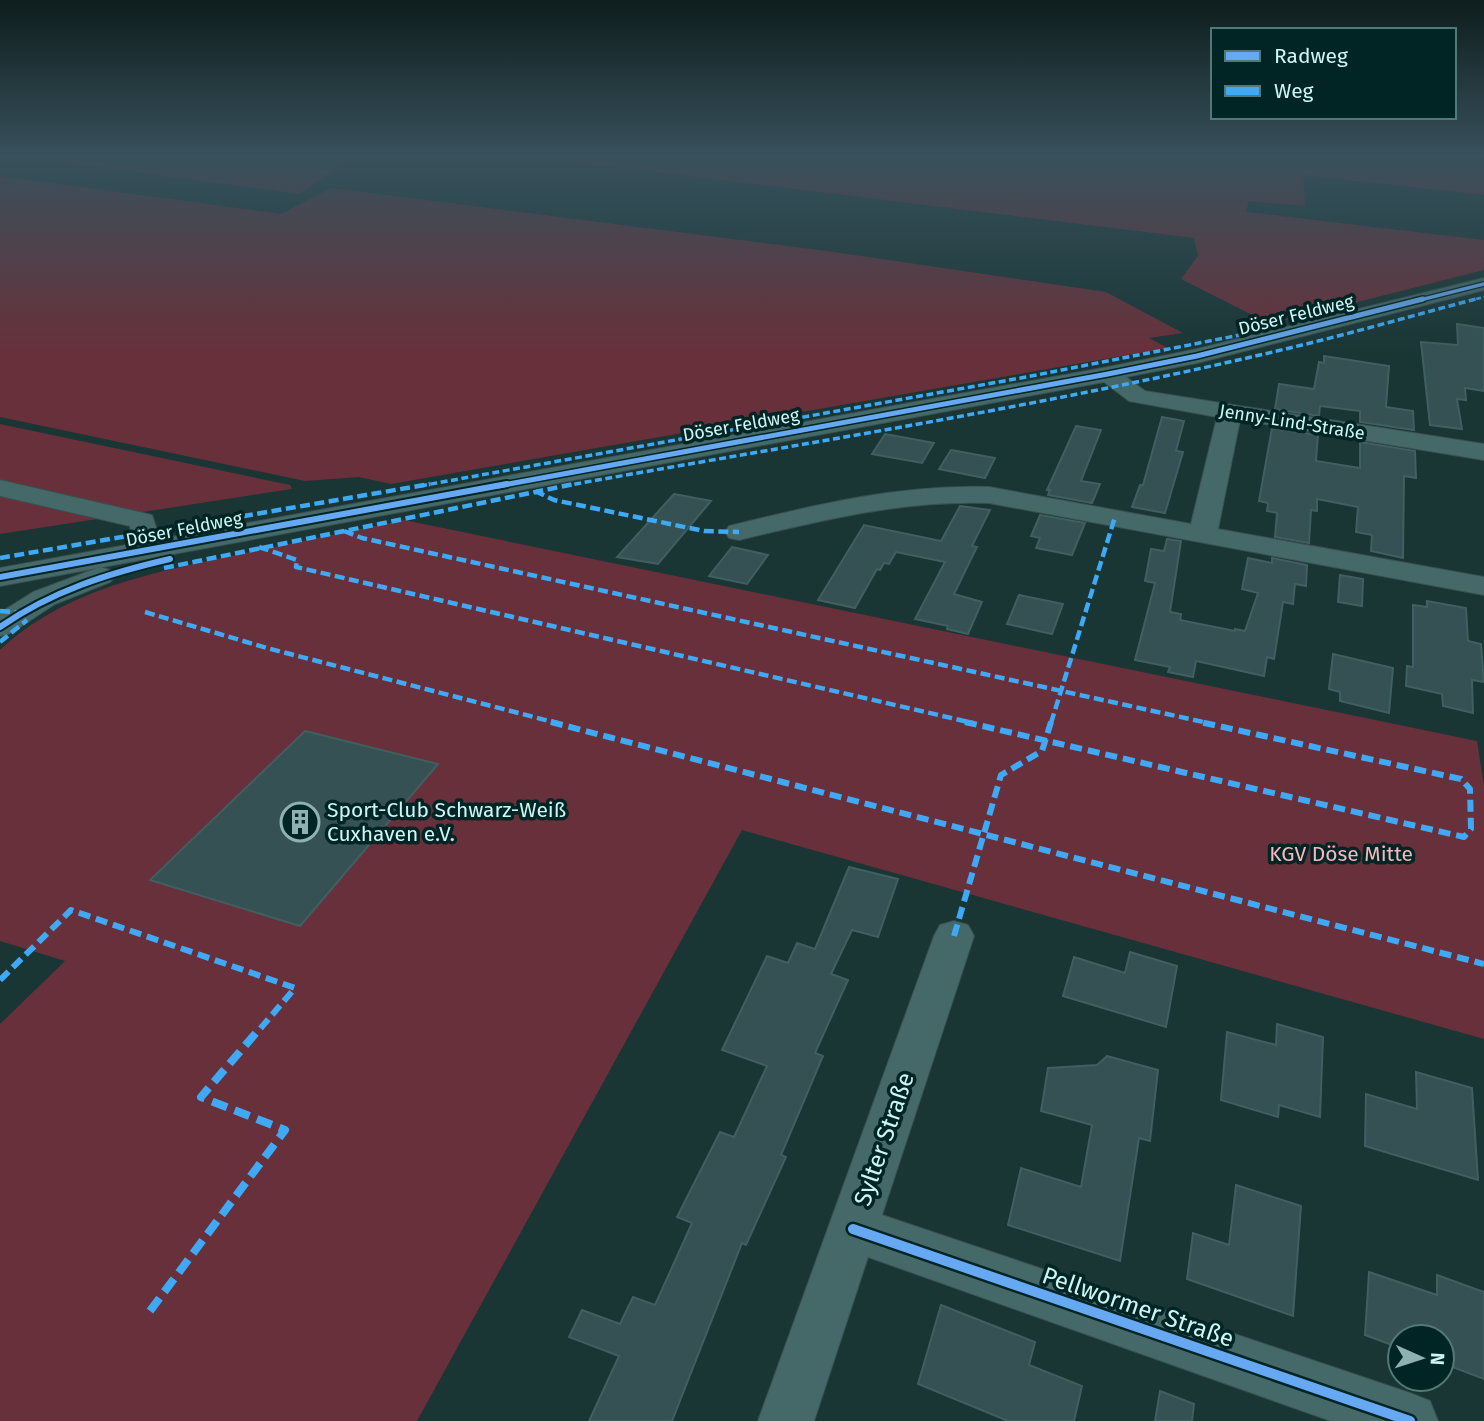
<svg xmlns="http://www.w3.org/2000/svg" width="1484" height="1421" font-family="'Fira Sans',sans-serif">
<rect width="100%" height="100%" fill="#193534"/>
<path fill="#68303a" d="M15 156H325L346 160 300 194Z
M527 156H1484V195L1303 175 1305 206 1249 201 1246 212 1484 240V270L1270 324 1181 279 1198 256 1194 238Z
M0 176 281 214 331 188 834 252 1106 292 1183 333 1149 338 1168 348 391 484 359 477 305 481 0 417Z
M0 424 290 485 292 489 0 534Z
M404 520 1477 741 1484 786V1039L742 830 417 1421H0V1024L65 961 0 941V650C66 588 156 572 241 554 295 543 350 531 404 520Z"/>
<path fill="#365153" stroke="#405f61" stroke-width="2" d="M1457 324 1484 328V391L1465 388 1466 400 1457 399 1462 429 1430 425 1421 342 1458 345Z
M1324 356 1389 366 1386 407 1413 411 1414 430 1360 422V411L1320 406 1319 416 1275 409 1279 384 1314 389 1319 362 1324 363Z
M1162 417 1184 421 1176 451 1183 452 1165 513 1132 507 1140 485H1143Z
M1076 426 1101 430 1081 481 1100 484 1092 503 1048 495 1050 490H1047Z
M1272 428 1318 435 1316 461 1360 468V442L1415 451 1416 478 1404 476 1403 558 1371 551 1372 535 1356 532 1358 507 1317 499V511L1311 510 1309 543 1275 537 1277 513 1267 511 1268 503 1259 501Z
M885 434 934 443 922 463 872 454Z
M951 450 995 458 985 478 939 469Z
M674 494 711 501 658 564 617 557Z
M960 506 990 510 972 546 977 547 954 594 982 602 968 634 947 629 948 626 915 619 945 562 896 552 889 564 884 563 880 570 877 569 855 608 818 600 864 525 941 541Z
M1040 515 1085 523 1072 555 1036 548 1040 538 1031 536Z
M1167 539 1181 541 1170 612 1181 614 1180 620 1235 631V629L1245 631 1258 593 1242 589 1248 558 1272 563V558L1307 565 1306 586 1295 584 1293 604 1283 602 1274 659 1267 657 1264 676 1196 661 1193 677 1168 672 1170 667 1135 660 1155 583 1145 581 1151 549 1164 551Z
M732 547 768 555 747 584 709 576Z
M1340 575 1363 579 1362 606 1338 602Z
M1019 595 1063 604 1052 634 1007 624Z
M1427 601 1466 608 1468 641 1481 644 1484 682 1472 680 1473 713 1443 706 1442 694 1406 686 1407 666 1413 667V605L1427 607Z
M1333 654 1393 668 1389 713 1340 701V692L1329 689Z
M305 731 438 764 300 926 150 880Z
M849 867 898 879 878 937 852 930 831 974 848 980 815 1053 823 1056 781 1155 786 1157 746 1245 742 1243 672 1421H589L619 1356 569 1337 582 1310 620 1324 633 1297 655 1305 692 1223 677 1217 720 1132 734 1137 767 1066 722 1050 767 956 788 963 797 943 815 949Z
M1130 952 1177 966 1166 1027 1063 996 1074 957 1125 973Z
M1277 1024 1323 1037 1320 1117 1279 1105 1278 1117 1221 1100 1227 1032 1276 1045Z
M1107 1056 1158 1070 1150 1141 1139 1138 1120 1261 1008 1225 1021 1168 1081 1187 1092 1125 1041 1111 1048 1068 1097 1065Z
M1416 1072 1472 1088 1478 1180 1365 1146 1366 1094 1417 1109Z
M1236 1185 1301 1206 1293 1316 1187 1279 1193 1233 1229 1245Z
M1369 1272 1437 1295V1275L1484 1292V1379L1442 1363V1337H1400V1348L1365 1335Z
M941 1305 1035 1342 1029 1365 1082 1386 1074 1421H1008L918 1384Z
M1160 1391 1194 1404 1192 1421H1155Z"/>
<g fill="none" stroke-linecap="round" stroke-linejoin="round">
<defs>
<path id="minor" d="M1484 278V290L1197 363 1126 377 1145 391 1151 392 1484 444V460L1240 420 1218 529 1484 577V595L989 503C903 500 822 520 739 540L729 538 725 532 729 526C815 505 900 484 989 487L1191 524 1217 417 1129 401 1104 382 0 586V568L132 544 130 526 0 496V480L152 515 160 539 1108 367 1197 349Z
M100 567 110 570 115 576 110 582 55 604 11 633 0 636V613L33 592Z
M954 921 968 925 974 936 882 1215 1410 1393 1430 1401 1438 1421H1331L868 1257 814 1421H758L934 936 940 925Z"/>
</defs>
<use href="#minor" stroke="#39504f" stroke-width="2"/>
<use href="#minor" fill="#446968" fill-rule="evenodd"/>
<path stroke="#3fa9f5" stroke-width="2.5" stroke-dasharray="5 2.5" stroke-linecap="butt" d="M1469 301 1484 297"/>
<path stroke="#3fa9f5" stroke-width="3.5" stroke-dasharray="7 3.5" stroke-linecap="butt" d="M420 486 1026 377 1240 335
M564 486C810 442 1059 404 1302 345 1360 331 1418 314 1476 299"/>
<path stroke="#3fa9f5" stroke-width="4.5" stroke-dasharray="10 4.5" stroke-linecap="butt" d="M535 491 554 500 704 531 739 532
M344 531 362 538 1208 723
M259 547 297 560 296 567 973 723
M0 558 430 484
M164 568 574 484
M0 611 23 613
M145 612 267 648 557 723
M0 642 27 620
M1051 723 1115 517"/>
<path stroke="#3fa9f5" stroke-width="6" stroke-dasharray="12 6" stroke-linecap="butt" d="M551 722 1484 964
M965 722 1464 837 1471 829 1470 789 1461 779 1200 722
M954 936 1001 775 1042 751 1051 722
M0 980 71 910 295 988 260 1029"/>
<path stroke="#3fa9f5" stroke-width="8" stroke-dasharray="16 8" stroke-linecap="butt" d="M150 1311 285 1130 201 1097 261 1027"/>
<defs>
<path id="cycleway-far3" d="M1416 301 1484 284"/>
<path id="cycleway-far2" d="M498 486 1108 374 1197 356 1423 299"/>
<path id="cycleway-far1" d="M0 577 507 484
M0 627C52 591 109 573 170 559"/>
<path id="cycleway" d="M853 1229 1410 1421"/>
</defs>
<use href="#cycleway-far3" stroke="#002524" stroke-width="6"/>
<use href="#cycleway-far2" stroke="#002524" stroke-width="8"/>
<use href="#cycleway-far1" stroke="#002524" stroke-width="10"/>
<use href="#cycleway" stroke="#002524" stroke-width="15"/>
<use href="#cycleway-far3" stroke="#66a8f1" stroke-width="3.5"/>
<use href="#cycleway-far2" stroke="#66a8f1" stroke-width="5"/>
<use href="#cycleway-far1" stroke="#66a8f1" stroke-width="6"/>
<use href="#cycleway" stroke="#66a8f1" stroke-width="10"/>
</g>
<linearGradient id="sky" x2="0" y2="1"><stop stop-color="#0e1d1d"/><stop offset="0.44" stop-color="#38515c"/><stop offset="1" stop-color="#38515c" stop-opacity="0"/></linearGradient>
<rect width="1484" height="355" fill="url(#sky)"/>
<defs>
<symbol id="building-ring" viewBox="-11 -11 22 22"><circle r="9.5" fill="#002524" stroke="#8db2b1" stroke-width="1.5"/><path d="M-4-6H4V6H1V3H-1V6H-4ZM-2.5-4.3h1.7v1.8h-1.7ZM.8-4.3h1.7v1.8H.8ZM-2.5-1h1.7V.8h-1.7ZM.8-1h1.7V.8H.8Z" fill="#8db2b1"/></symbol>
</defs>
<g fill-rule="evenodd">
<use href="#building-ring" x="278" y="800" width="44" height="44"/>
</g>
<g text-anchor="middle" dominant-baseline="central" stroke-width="7" stroke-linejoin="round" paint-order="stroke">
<g font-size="18" fill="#ccf6f4" stroke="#002524">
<text transform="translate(1296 315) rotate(-14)">Döser Feldweg</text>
<text transform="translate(1292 422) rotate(9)">Jenny-Lind-Straße</text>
<text transform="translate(741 425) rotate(-10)">Döser Feldweg</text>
<text transform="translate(184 529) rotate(-11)">Döser Feldweg</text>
</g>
<g font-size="21" fill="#ccf6f4" stroke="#002524" text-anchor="start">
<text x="327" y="810">Sport-Club Schwarz-Weiß<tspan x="327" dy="24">Cuxhaven e.V.</tspan></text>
</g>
<g font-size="21" fill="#fcb5bd" stroke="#002524">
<text x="1341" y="854">KGV Döse Mitte</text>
</g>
<g font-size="24" fill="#ccf6f4" stroke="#002524">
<text transform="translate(884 1139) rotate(-71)">Sylter Straße</text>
<text transform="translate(1138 1307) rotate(19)">Pellwormer Straße</text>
</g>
</g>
<rect x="1211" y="28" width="245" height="91" fill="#002524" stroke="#527977" stroke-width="2"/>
<rect x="1225" y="51" width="35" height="10" fill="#66a8f1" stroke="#527977" stroke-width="2"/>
<text x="1274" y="63" font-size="21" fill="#ccf6f4">Radweg</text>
<rect x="1225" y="86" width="35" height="10" fill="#3fa9f5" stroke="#527977" stroke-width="2"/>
<text x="1274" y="98" font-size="21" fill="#ccf6f4">Weg</text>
<g transform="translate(1421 1358) rotate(93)"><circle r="33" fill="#002524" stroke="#527977" stroke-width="2"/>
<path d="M0-5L12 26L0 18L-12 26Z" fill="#8db2b1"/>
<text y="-10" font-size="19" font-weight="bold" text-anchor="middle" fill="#ccf6f4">N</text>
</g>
</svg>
